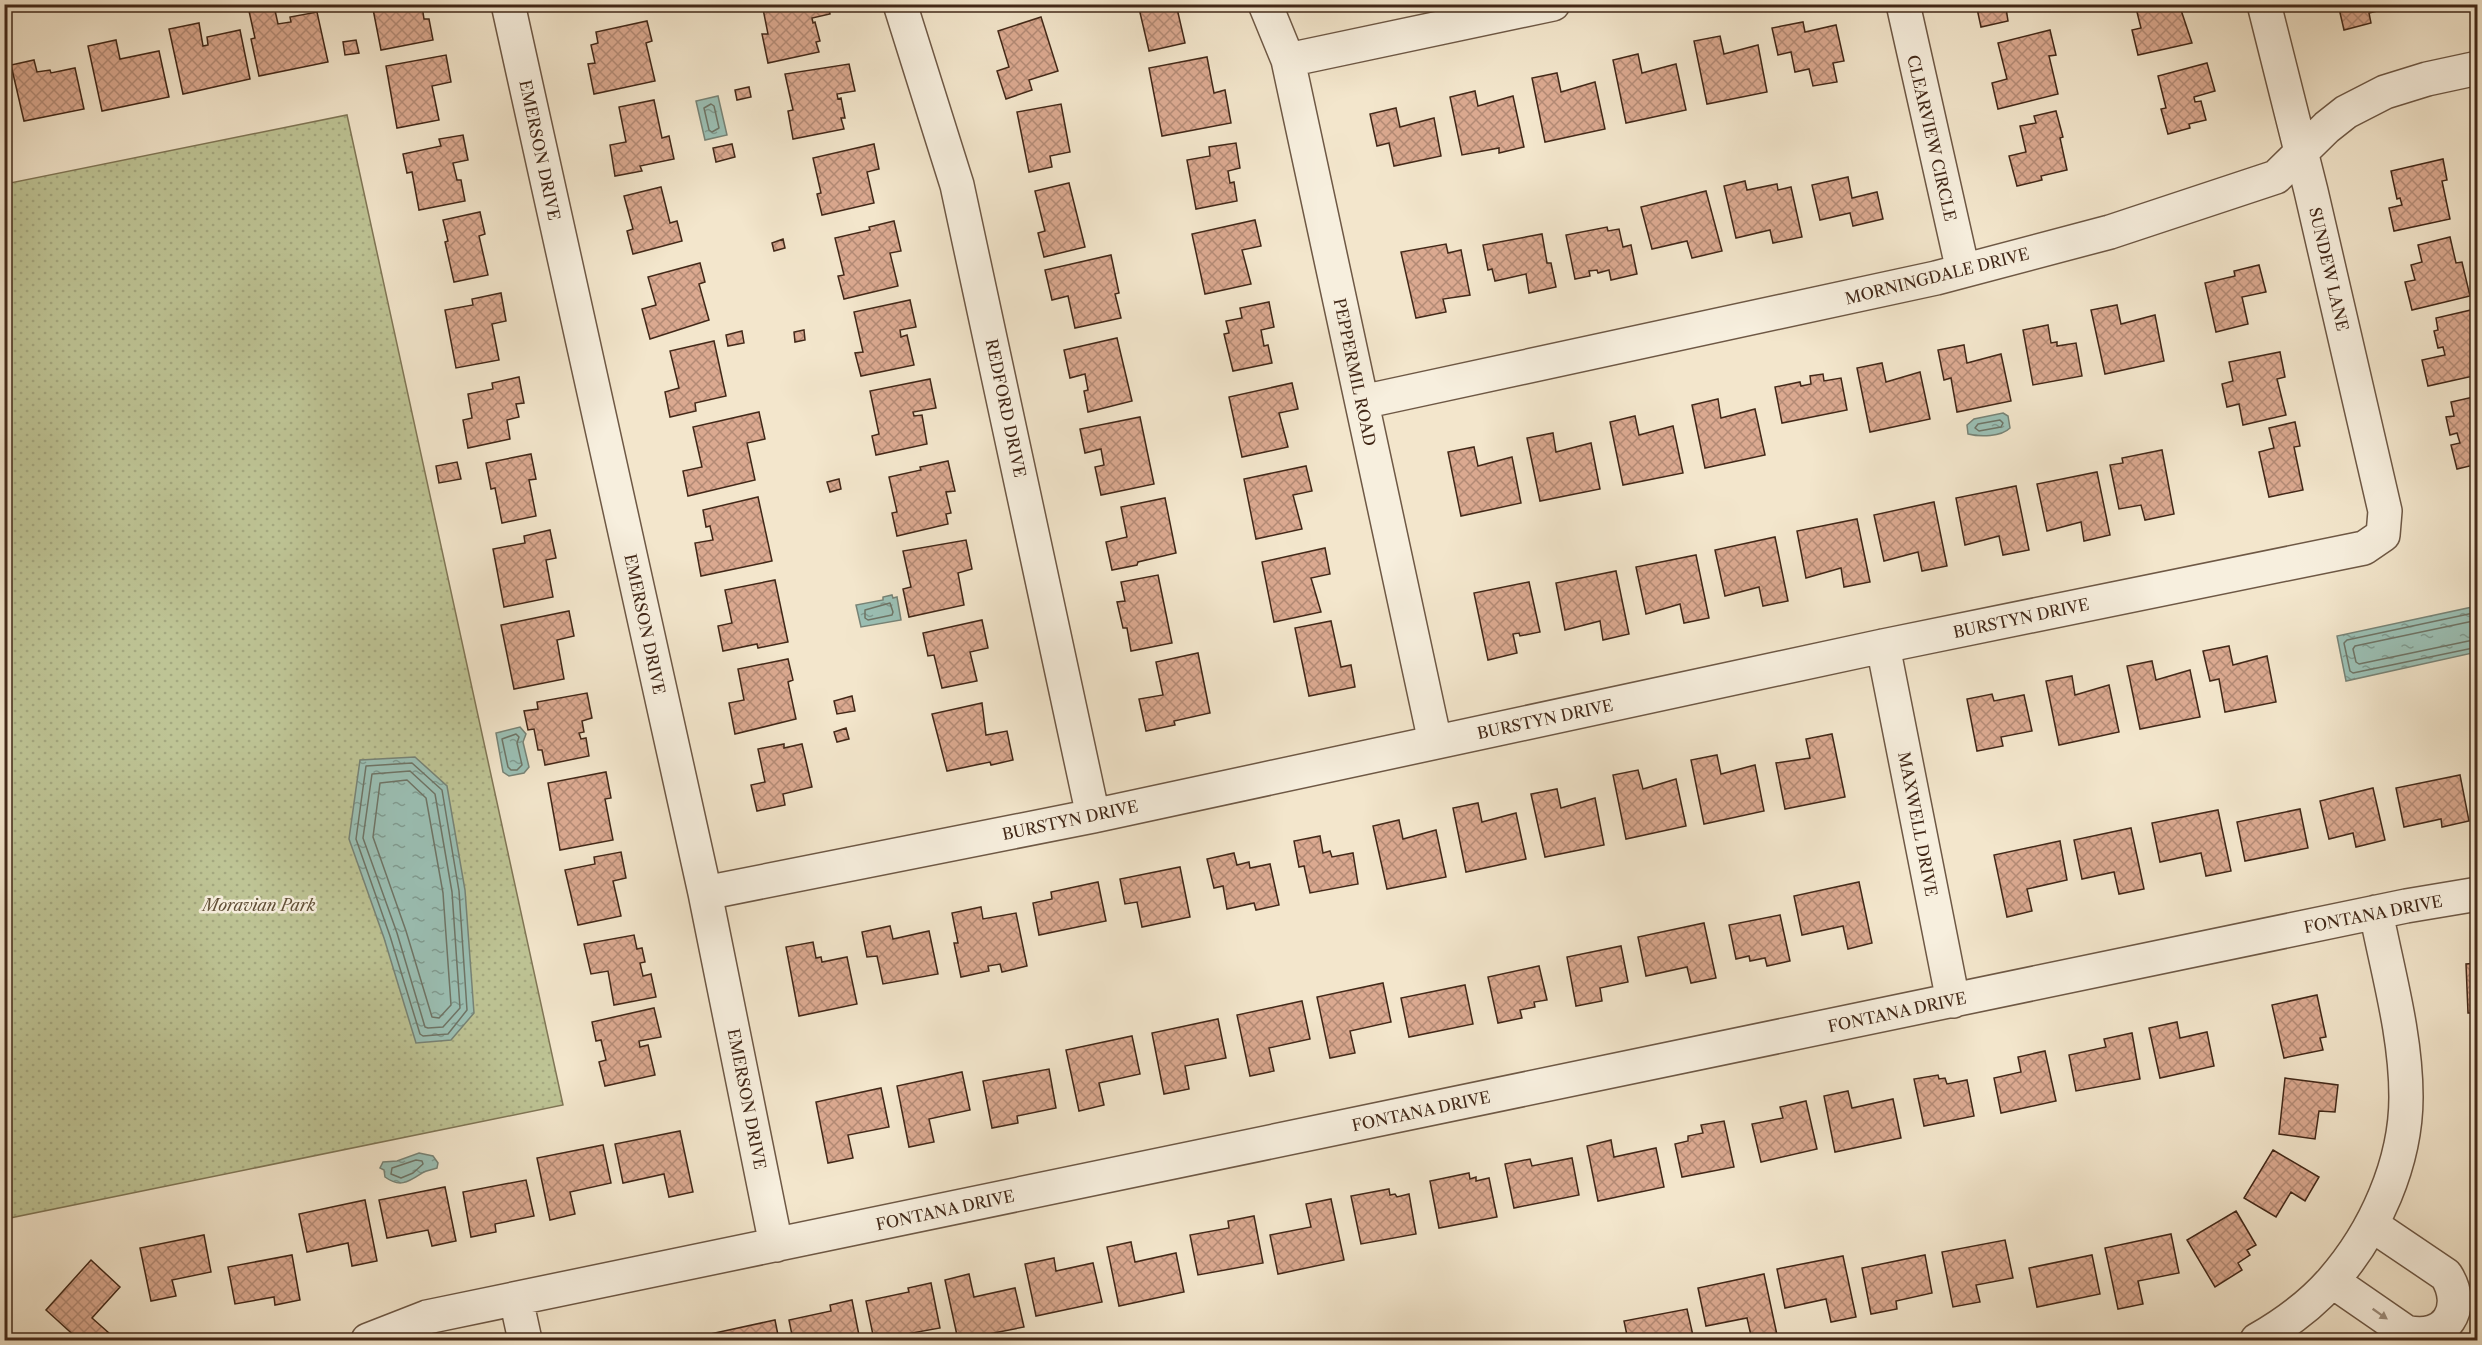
<svg xmlns="http://www.w3.org/2000/svg" width="2482" height="1345" font-family="'Libre Caslon Text',serif">
<defs>
<pattern id="green-dots" width="8" height="8" patternUnits="userSpaceOnUse" patternTransform="scale(1.5)"><rect width="8" height="8" fill="#bec495"/><path d="M2 2h.1M6 6h.1" fill="none" stroke="#a4a880" stroke-width="1.8" stroke-linecap="round"/></pattern>
<pattern id="water-ripples" width="26" height="14" patternUnits="userSpaceOnUse" patternTransform="scale(1.5)"><rect width="26" height="14" fill="#9bc0b5"/><path d="M2 4q2-2 4 0t4 0M15 11q2-2 4 0t4 0" fill="none" stroke="#809c92"/></pattern>
<pattern id="building-cross-hatch" width="8" height="8" patternUnits="userSpaceOnUse" patternTransform="scale(1.5)"><rect width="8" height="8" fill="#dba990"/><path d="M0 0l8 8M0 8l8-8" fill="none" stroke="#b38a75"/></pattern>
</defs>
<rect width="100%" height="100%" fill="#f3e6cc"/>
<filter id="stains"><feTurbulence type="fractalNoise" baseFrequency=".00333" numOctaves="4"/><feColorMatrix values="0 0 0 0 .2 0 0 0 0 .09 0 0 0 0 .02 0 0 0 .5 -.17"/></filter>
<radialGradient id="worn" r=".72"><stop offset=".6" stop-color="#630" stop-opacity="0"/><stop offset="1" stop-color="#630" stop-opacity=".3"/></radialGradient>
<path fill="url(#green-dots)" stroke="#807656" stroke-width="1.5" d="M347 115 563 1105 5 1219V184Z"/>
<path fill="url(#water-ripples)" stroke="#778376" stroke-width="1.5" d="M718 96 727 135 705 140 696 101Z
M2003 413 2008 416 2010 428C2001 437 1980 437 1968 434L1967 425 1974 419Z
M892 595 893 598 897 597 901 620 861 627 856 605 883 600V597Z
M2477 606V652L2346 681 2337 636Z
M520 727 526 734 523 742 529 767 524 773 509 776 503 772 496 733Z
M415 757 447 786 465 890 474 1013 451 1040 416 1043 384 938 349 839 360 760Z
M419 1153 433 1156 438 1163 437 1168C432 1170 427 1170 422 1173 408 1182 400 1188 385 1177L384 1170 380 1168 383 1162 397 1161Z"/>
<g fill="none" stroke-linecap="round" stroke-linejoin="round">
<path stroke="#6e7466" stroke-width="1.5" d="M711 104 714 106 719 128 712 132 709 130 704 108Z
M2000 420 2003 423 2001 427 1979 431 1975 428 1978 424Z
M890 603 893 612 892 615 868 620 865 618V610Z
M2478 612 2347 640 2344 643 2350 671 2353 673 2478 647
M2478 620 2355 646 2353 649 2356 662 2359 664 2478 639
M516 734 519 737 517 743 522 765 517 770H511L508 767 502 739Z
M412 763 442 790 459 891 467 1010 448 1034 423 1036 420 1034 390 936 356 839 366 766Z
M410 771 435 794 452 892 460 1008 443 1027 428 1028 425 1027 397 933 363 838 372 774Z
M407 780 426 798 443 893 451 1005 439 1018 432 1017 406 931 373 837 380 783Z
M416 1160 422 1161 423 1164 413 1173 401 1178 391 1174 392 1168Z"/>
</g>
<path fill="url(#building-cross-hatch)" stroke="#422818" stroke-width="1.5" d="M372 4 422 6 424 19H429L433 40 381 50Z
M762 4H828L830 14 812 18 813 23 815 22 820 41 816 42 819 52 768 63 762 34H768Z
M1138 4H1176L1185 43 1149 51Z
M1976 4H2020L2006 8 2008 21 1981 27Z
M2135 4H2194L2195 7 2181 10 2192 43 2138 55 2132 30 2141 28Z
M2338 4H2385L2386 9 2369 13 2371 23 2344 30Z
M274 6 278 24 291 22 290 17 317 12 328 62 259 76 251 39 255 38 249 11Z
M1041 17 1058 71 1029 80 1032 90 1006 99 997 71 1009 67 998 31Z
M647 21 652 41 646 43 655 81 594 94 588 64 595 63 591 45 598 43 596 32Z
M1803 22 1805 32 1836 25 1844 61 1833 63 1837 82 1813 86 1809 69 1795 72 1791 52 1778 55 1772 28Z
M199 23 203 46 208 45 207 37 240 30 250 79 183 94 169 29Z
M2050 30 2056 55 2049 56 2058 94 1998 109 1992 83 2007 79 1998 43Z
M1720 36 1724 54 1758 45 1767 92 1707 104 1694 41Z
M116 40 120 59 159 51 169 97 102 111 88 46Z
M356 40 359 53 345 55 343 42Z
M1638 54 1642 73 1676 64 1686 110 1626 123 1613 60Z
M446 55 451 82 432 86 439 120 397 128 386 66Z
M1207 57 1214 93 1225 90 1231 123 1162 136 1149 68Z
M34 60 37 72 50 70 51 73 75 68 84 109 24 121 11 65Z
M2207 63 2215 91 2194 97 2195 102 2201 101 2206 120 2189 124 2190 128 2168 134 2161 109 2166 108 2158 76Z
M849 64 855 91 837 94 838 99 841 98 845 118H841L844 129 793 139 788 111 793 110 785 74Z
M1557 73 1561 92 1595 82 1605 129 1545 142 1532 78Z
M749 87 751 97 737 100 735 90Z
M1475 91 1478 106 1513 96 1524 147 1499 153V148L1462 155 1450 97Z
M654 100 662 138 669 136 674 159 640 166 642 171 615 176 610 145 626 142 619 107Z
M1061 104 1070 152 1050 156 1052 167 1029 172 1017 112Z
M1396 108 1400 127 1434 118 1441 156 1394 166 1389 143 1377 146 1370 114Z
M2056 111 2063 137 2060 138 2067 170 2041 176 2042 180 2017 186 2009 156 2026 152 2020 126 2036 123 2034 116Z
M463 135 468 160 453 163 457 180H461L465 201 419 210 412 172 407 173 403 154 441 146 439 139Z
M1236 143 1240 168 1228 171 1230 183 1234 182 1237 201 1196 209 1187 160 1210 156 1209 147Z
M732 144 735 157 716 162 713 148Z
M874 144 879 169 867 172 874 203 822 215 817 194 821 193 813 158Z
M2443 159 2447 180 2442 181 2450 219 2394 231 2389 208 2402 205 2400 198 2397 199 2391 171Z
M1848 177 1852 198 1877 192 1883 219 1853 226 1850 213 1820 220 1812 185Z
M1745 181 1747 190 1777 184 1778 190 1791 187 1802 237 1773 243 1770 230 1736 238 1724 186Z
M1069 183 1085 247 1044 257 1038 233 1045 231 1035 191Z
M661 187 670 223 677 221 682 241 633 254 627 231 633 229 624 196Z
M1706 191 1722 251 1692 258 1687 241 1652 249 1641 207Z
M480 212 485 234 479 236 488 275 454 282 445 242 448 241 443 220Z
M1255 220 1261 246 1242 250 1251 284 1205 294 1192 234Z
M894 221 901 251 890 253 898 286 844 299 838 276 844 275 835 238 870 230 869 227Z
M1607 227 1608 231 1619 229 1623 247 1631 245 1637 274 1611 280 1609 270 1598 273 1597 270 1589 271 1590 276 1575 279 1566 235Z
M1542 234 1547 263H1551L1556 287 1529 293 1526 274 1495 281 1492 269 1488 270 1483 245Z
M2450 237 2456 263 2462 262 2470 296 2412 310 2405 282 2415 280 2411 265 2422 262 2418 245Z
M783 239 785 248 774 251 772 243Z
M1446 244 1448 253 1461 250 1470 295 1443 299 1446 312 1416 318 1401 252Z
M1111 255 1119 293 1115 294 1121 318 1075 328 1068 296 1052 300 1045 270Z
M700 263 705 282 699 284 709 320 650 339 642 309 656 305 648 277Z
M2259 265 2266 292 2242 297 2248 324 2216 332 2205 283 2235 276 2234 271Z
M501 293 506 321 492 324 499 360 456 368 445 310 473 305 472 299Z
M910 300 916 327 900 330 901 337 907 335 914 365 861 376 855 353 863 352 854 312Z
M1269 302 1274 327 1261 330 1264 346 1268 345 1272 363 1233 371 1224 334 1229 333 1226 321 1242 318 1240 308Z
M2117 305 2121 324 2155 315 2164 361 2105 374 2091 310Z
M2471 310 2478 338V375L2428 386 2422 360 2445 355 2443 347 2438 348 2434 331 2438 330 2436 318Z
M2048 325 2051 343 2057 342V346L2076 343 2082 376 2033 385 2023 330Z
M804 330 805 340 795 342 794 332Z
M742 331 744 343 728 346 726 335Z
M1117 338 1132 401 1088 412 1084 391 1088 390 1085 374 1070 378 1064 350Z
M714 341 726 396 695 403 696 411 670 417 665 392 679 388 670 351Z
M1964 345 1967 363 2001 354 2011 401 1957 412 1951 378 1944 380 1938 350Z
M2280 352 2285 377 2277 379 2286 415 2243 425 2239 404 2227 407 2222 384 2233 381 2229 362Z
M1882 363 1886 382 1920 372 1930 419 1870 432 1857 368Z
M1823 374 1824 381 1841 378 1847 410 1782 423 1775 387 1800 382 1801 386 1811 384 1810 376Z
M519 377 524 403 516 404 519 417 507 420 510 439 468 448 463 420 472 418 468 394 493 389 492 383Z
M930 379 936 408 913 412 914 416 922 415 927 444 876 455 872 436 879 434 870 391Z
M1292 383 1298 409 1279 413 1288 447 1242 457 1229 397Z
M2478 396V464L2457 469 2451 445 2460 443 2457 433 2450 435 2446 417 2454 416 2451 402Z
M1718 399 1721 418 1755 409 1765 455 1705 468 1692 405Z
M759 412 765 439 747 443 755 480 688 496 683 471 702 467 693 427Z
M1635 416 1639 435 1673 426 1683 473 1623 485 1610 422Z
M1140 417 1154 484 1101 495 1095 467 1104 465 1101 449 1085 453 1080 429Z
M2295 422 2300 446 2294 447 2303 490 2269 497 2259 452 2274 448 2269 428Z
M1553 433 1556 452 1591 443 1600 489 1540 501 1527 438Z
M1474 447 1478 466 1512 457 1521 503 1461 516 1448 452Z
M2162 450 2174 514 2145 520 2141 505 2119 509 2110 465 2123 463 2122 458Z
M531 454 536 479 529 480 536 516 502 523 495 488 491 489 486 463Z
M948 461 955 491 946 492 951 513 946 514 948 524 897 536 892 513 897 512 889 477 921 470 920 467Z
M457 462 461 479 439 483 436 466Z
M1306 466 1312 491 1293 495 1302 529 1256 539 1244 479Z
M2097 472 2110 535 2084 541 2081 522 2047 531 2037 484Z
M839 479 841 489 830 492 827 482Z
M2016 486 2029 550 2003 555 1999 536 1965 545 1956 498Z
M758 497 772 561 701 576 695 543 713 540 710 526 706 527 703 510Z
M1165 498 1176 553 1138 562 1137 565 1112 570 1106 542 1127 537 1121 507Z
M1934 502 1947 566 1922 571 1918 552 1884 561 1874 515Z
M1857 519 1870 582 1844 587 1841 568 1806 578 1797 531Z
M550 530 556 558 546 560 553 597 504 607 493 549 525 543 524 536Z
M1775 537 1788 601 1763 606 1759 587 1725 596 1715 550Z
M966 540 972 569 958 573 964 605 909 617 903 589 911 587 903 551Z
M1325 548 1330 574 1311 578 1321 612 1274 622 1262 562Z
M1696 555 1709 618 1684 623 1680 604 1646 614 1636 567Z
M1616 571 1629 634 1603 640 1600 621 1565 630 1556 583Z
M1158 575 1172 643 1131 651 1127 628H1123L1117 602 1125 601 1121 582Z
M775 580 788 642 758 648 757 644 723 651 718 626 732 623 725 590Z
M1529 582 1540 632 1520 636 1519 633 1513 634 1517 653 1488 660 1474 593Z
M569 611 574 636 557 640 564 679 514 689 501 625Z
M982 620 988 648 970 652 977 681 942 688 934 655 928 656 923 633Z
M1331 621 1341 667 1351 665 1355 687 1309 696 1295 628Z
M2229 646 2233 665 2267 656 2276 702 2225 712 2219 679 2210 681 2203 651Z
M1198 653 1210 713 1174 721 1175 725 1146 731 1139 699 1163 695 1156 662Z
M788 659 793 680 788 682 796 719 735 734 729 703 744 700 738 669Z
M2152 661 2156 680 2190 670 2200 717 2140 729 2127 666Z
M2072 676 2075 695 2109 685 2119 732 2059 745 2046 681Z
M587 693 592 718 582 721 584 732 579 733 581 739 586 738 589 756 545 765 542 750H538L534 729 528 730 524 711 538 709 537 702Z
M1992 694 1994 701 2024 695 2032 731 2001 737 2003 746 1977 751 1967 699Z
M852 696 855 711 837 714 834 701Z
M982 703 986 735 1007 731 1013 760 991 765 990 762 947 771 932 714Z
M846 728 849 739 837 742 834 732Z
M1832 734 1845 797 1785 809 1776 763 1810 758 1806 739Z
M784 744V748L802 744 812 787 783 794 785 805 757 811 751 785 765 782 758 749Z
M1717 755 1721 774 1755 765 1764 811 1704 824 1691 760Z
M1638 770 1643 789 1676 779 1686 826 1626 839 1613 775Z
M606 772 611 798 605 799 613 840 560 850 548 783Z
M2460 775 2469 821 2442 827 2441 819 2404 827 2396 788Z
M2373 788 2385 840 2356 847 2353 833 2329 839 2320 801Z
M1557 789 1561 808 1595 798 1604 845 1545 857 1531 794Z
M1478 803 1482 822 1516 813 1526 859 1466 872 1453 808Z
M2300 809 2308 848 2245 861 2237 822Z
M2218 810 2231 871 2206 876 2201 853 2160 862 2152 823Z
M1399 820 1403 839 1436 830 1446 877 1387 889 1373 826Z
M2131 828 2144 889 2119 894 2114 872 2082 879 2074 840Z
M1320 836 1323 853 1330 851 1332 857 1353 853 1358 884 1310 893 1304 866 1299 867 1294 841Z
M2060 841 2067 880 2027 889 2032 911 2007 917 1994 855Z
M621 852 626 878 613 881 621 916 578 925 565 870 595 864 594 857Z
M1234 853 1237 865 1249 862 1250 868 1270 864 1279 905 1256 910 1254 903 1227 909 1223 886 1214 888 1207 859Z
M1180 867 1190 917 1142 927 1137 902 1125 904 1120 879Z
M1098 882 1106 921 1039 935 1033 903 1052 899 1051 892Z
M1859 882 1872 943 1848 949 1843 926 1802 935 1794 896Z
M981 907 983 919 1016 913 1027 966 1002 972 1000 964 988 966 989 971 961 977 954 943H958L952 913Z
M1780 915 1790 961 1767 966 1765 958 1750 961 1749 956 1736 959 1729 925Z
M1704 923 1716 978 1691 983 1687 967 1646 976 1638 937Z
M890 926 893 939 929 931 938 974 883 984 877 956 867 957 862 932Z
M634 935 637 949 642 948 645 962 640 963 643 976 651 974 656 997 614 1005 608 971 591 974 584 944Z
M813 942 816 958 821 957 822 962 847 957 857 1004 799 1016 786 947Z
M1621 946 1628 982 1600 988 1602 1001 1576 1006 1567 957Z
M2478 963V1013H2468L2466 964Z
M1539 966 1547 1000 1534 1002 1535 1007 1520 1010 1522 1018 1498 1023 1488 977Z
M1383 983 1391 1022 1350 1031 1355 1053 1330 1058 1317 997Z
M1465 985 1473 1024 1409 1037 1401 998Z
M2317 995 2326 1037 2320 1038 2323 1050 2284 1058 2272 1005Z
M1302 1001 1310 1039 1269 1048 1274 1071 1250 1076 1237 1015Z
M654 1008 661 1037 639 1041 640 1047 648 1045 655 1075 605 1086 599 1062 606 1060 601 1040 596 1041 592 1022Z
M1218 1019 1226 1058 1185 1066 1189 1089 1164 1094 1152 1033Z
M2177 1022 2180 1038 2207 1032 2214 1066 2160 1078 2149 1028Z
M2132 1033 2140 1079 2076 1091 2069 1055 2106 1047 2104 1039Z
M1132 1036 1140 1074 1099 1083 1104 1105 1079 1111 1066 1050Z
M2045 1051 2056 1101 2001 1113 1994 1078 2021 1072 2018 1057Z
M1049 1069 1056 1108 1017 1116 1018 1123 992 1128 983 1081Z
M962 1072 970 1110 929 1119 934 1142 909 1147 897 1086Z
M1938 1075 1939 1079 1945 1078 1947 1084 1967 1080 1974 1116 1924 1126 1914 1079Z
M2285 1078 2338 1085 2335 1112 2319 1111 2315 1139 2279 1134Z
M881 1088 889 1127 848 1135 853 1158 828 1163 816 1102Z
M1848 1091 1852 1108 1893 1099 1901 1138 1835 1152 1824 1096Z
M1806 1101 1817 1149 1761 1162 1752 1124 1783 1118 1780 1107Z
M1724 1121 1734 1167 1682 1177 1675 1144 1688 1141V1136L1703 1133 1701 1125Z
M680 1131 693 1192 669 1197 664 1174 623 1183 615 1144Z
M1611 1140 1614 1157 1656 1148 1664 1187 1598 1201 1587 1146Z
M603 1145 611 1183 570 1192 575 1214 550 1220 537 1158Z
M2273 1150 2319 1177 2305 1201 2291 1192 2276 1217 2244 1198Z
M1572 1158 1579 1195 1514 1208 1505 1164 1530 1159 1532 1166Z
M1469 1173 1470 1179 1476 1177V1181L1489 1178 1497 1217 1439 1228 1430 1181Z
M526 1180 534 1216 495 1224 496 1232 471 1237 463 1192Z
M445 1187 456 1241 432 1246 428 1230 387 1238 379 1200Z
M1389 1189 1390 1195 1395 1194 1397 1197 1409 1194 1416 1234 1361 1244 1351 1196Z
M1331 1199 1344 1260 1278 1274 1270 1235 1311 1227 1306 1204Z
M365 1200 377 1261 352 1266 348 1243 307 1252 299 1214Z
M2236 1211 2256 1245 2247 1250 2250 1255 2238 1263 2242 1270 2215 1287 2187 1240Z
M1254 1216 1263 1263 1198 1275 1190 1235 1229 1228 1228 1221Z
M2171 1234 2179 1273 2138 1281 2143 1304 2118 1309 2105 1248Z
M204 1235 211 1272 172 1280 176 1296 151 1301 140 1248Z
M2005 1240 2013 1278 1976 1285 1980 1302 1953 1307 1942 1252Z
M1131 1242 1135 1262 1176 1253 1184 1292 1119 1306 1107 1247Z
M292 1255 300 1300 275 1305 274 1297 235 1304 228 1267Z
M1925 1255 1932 1293 1896 1301 1897 1309 1871 1314 1862 1268Z
M2092 1255 2100 1294 2037 1307 2029 1268Z
M1843 1256 1856 1317 1831 1322 1826 1299 1785 1308 1777 1269Z
M1054 1258 1056 1271 1093 1263 1102 1302 1036 1316 1025 1264Z
M91 1260 120 1287 92 1318 109 1333 103 1340H79L46 1310Z
M969 1274 974 1297 1015 1288 1024 1327 958 1340 945 1280Z
M1764 1274 1777 1335 1752 1340 1747 1318 1706 1326 1698 1288Z
M931 1283 940 1328 874 1340 866 1301 909 1292 908 1288Z
M852 1300 860 1340H793L789 1320 831 1311 830 1305Z
M1687 1309 1694 1340H1628L1624 1321Z
M775 1320 779 1340H712L710 1334Z"/>
<g fill="none" stroke-linecap="round" stroke-linejoin="round">
<defs>
<path id="minor" d="M508 4 705 893 776 1245
M900 4 957 185 1093 816
M1265 4 1288 60 1435 742
M1903 4 1963 271
M1288 60 1553 4
M1362 402 1936 278 2110 232 2276 177 2327 127 2346 112 2385 92 2427 79 2478 68
M1883 646 1953 1001
M705 893 1093 816 1883 646 2364 548 2383 535 2385 511 2311 191 2264 4
M2332 1281 2406 1332C2446 1342 2467 1308 2446 1275L2372 1225
M516 1299 525 1340
M368 1340 427 1317 2406 906 2478 894
M2257 1340C2285 1324 2311 1305 2332 1281 2375 1232 2406 1163 2406 1097 2406 1035 2388 973 2376 912"/>
</defs>
<use href="#minor" stroke="#6e5845" stroke-width="36"/>
<use href="#minor" stroke="#f7efde" stroke-width="33"/>
</g>
<defs><path id="oneway-solid" d="M-6-.8H1V-3.2L6.5 0L1 3.2V.8H-6Z" transform="scale(1.5)"/></defs>
<use fill="#9c8c7b" href="#oneway-solid" transform="translate(2380 1314) rotate(35)"/>
<g text-anchor="middle" dominant-baseline="central" stroke-width="5" stroke-linejoin="round" paint-order="stroke">
<g font-size="16" fill="#422818" stroke="#f7efde">
<text transform="translate(1932 138) rotate(77)">CLEARVIEW CIRCLE</text>
<text transform="translate(540 150) rotate(78)">EMERSON DRIVE</text>
<text transform="translate(2329 269) rotate(77)">SUNDEW LANE</text>
<text transform="translate(1937 276) rotate(-14)">MORNINGDALE DRIVE</text>
<text transform="translate(1355 372) rotate(78)">PEPPERMIL ROAD</text>
<text transform="translate(1006 408) rotate(78)">REDFORD DRIVE</text>
<text transform="translate(2021 618) rotate(-12)">BURSTYN DRIVE</text>
<text transform="translate(645 624) rotate(78)">EMERSON DRIVE</text>
<text transform="translate(1545 719) rotate(-12)">BURSTYN DRIVE</text>
<text transform="translate(1070 820) rotate(-12)">BURSTYN DRIVE</text>
<text transform="translate(1918 824) rotate(79)">MAXWELL DRIVE</text>
<text transform="translate(2373 914) rotate(-11)">FONTANA DRIVE</text>
<text transform="translate(1897 1012) rotate(-12)">FONTANA DRIVE</text>
<text transform="translate(747 1099) rotate(79)">EMERSON DRIVE</text>
<text transform="translate(1421 1111) rotate(-12)">FONTANA DRIVE</text>
<text transform="translate(945 1210) rotate(-12)">FONTANA DRIVE</text>
</g>
<g font-size="16" font-style="italic" fill="#614f37" stroke="#f7efde">
<text x="259" y="905">Moravian Park</text>
</g>
</g>
<rect width="2482" height="1345" fill="none" stroke="#f3e6cc" stroke-width="24"/>
<rect x="6" y="6" width="2470" height="1333" fill="none" stroke="#422818" stroke-width="3"/>
<rect x="12" y="12" width="2458" height="1321" fill="none" stroke="#422818" stroke-width="1.5"/>
<rect width="100%" height="100%" filter="url(#stains)"/>
<rect width="100%" height="100%" fill="url(#worn)"/>
</svg>
